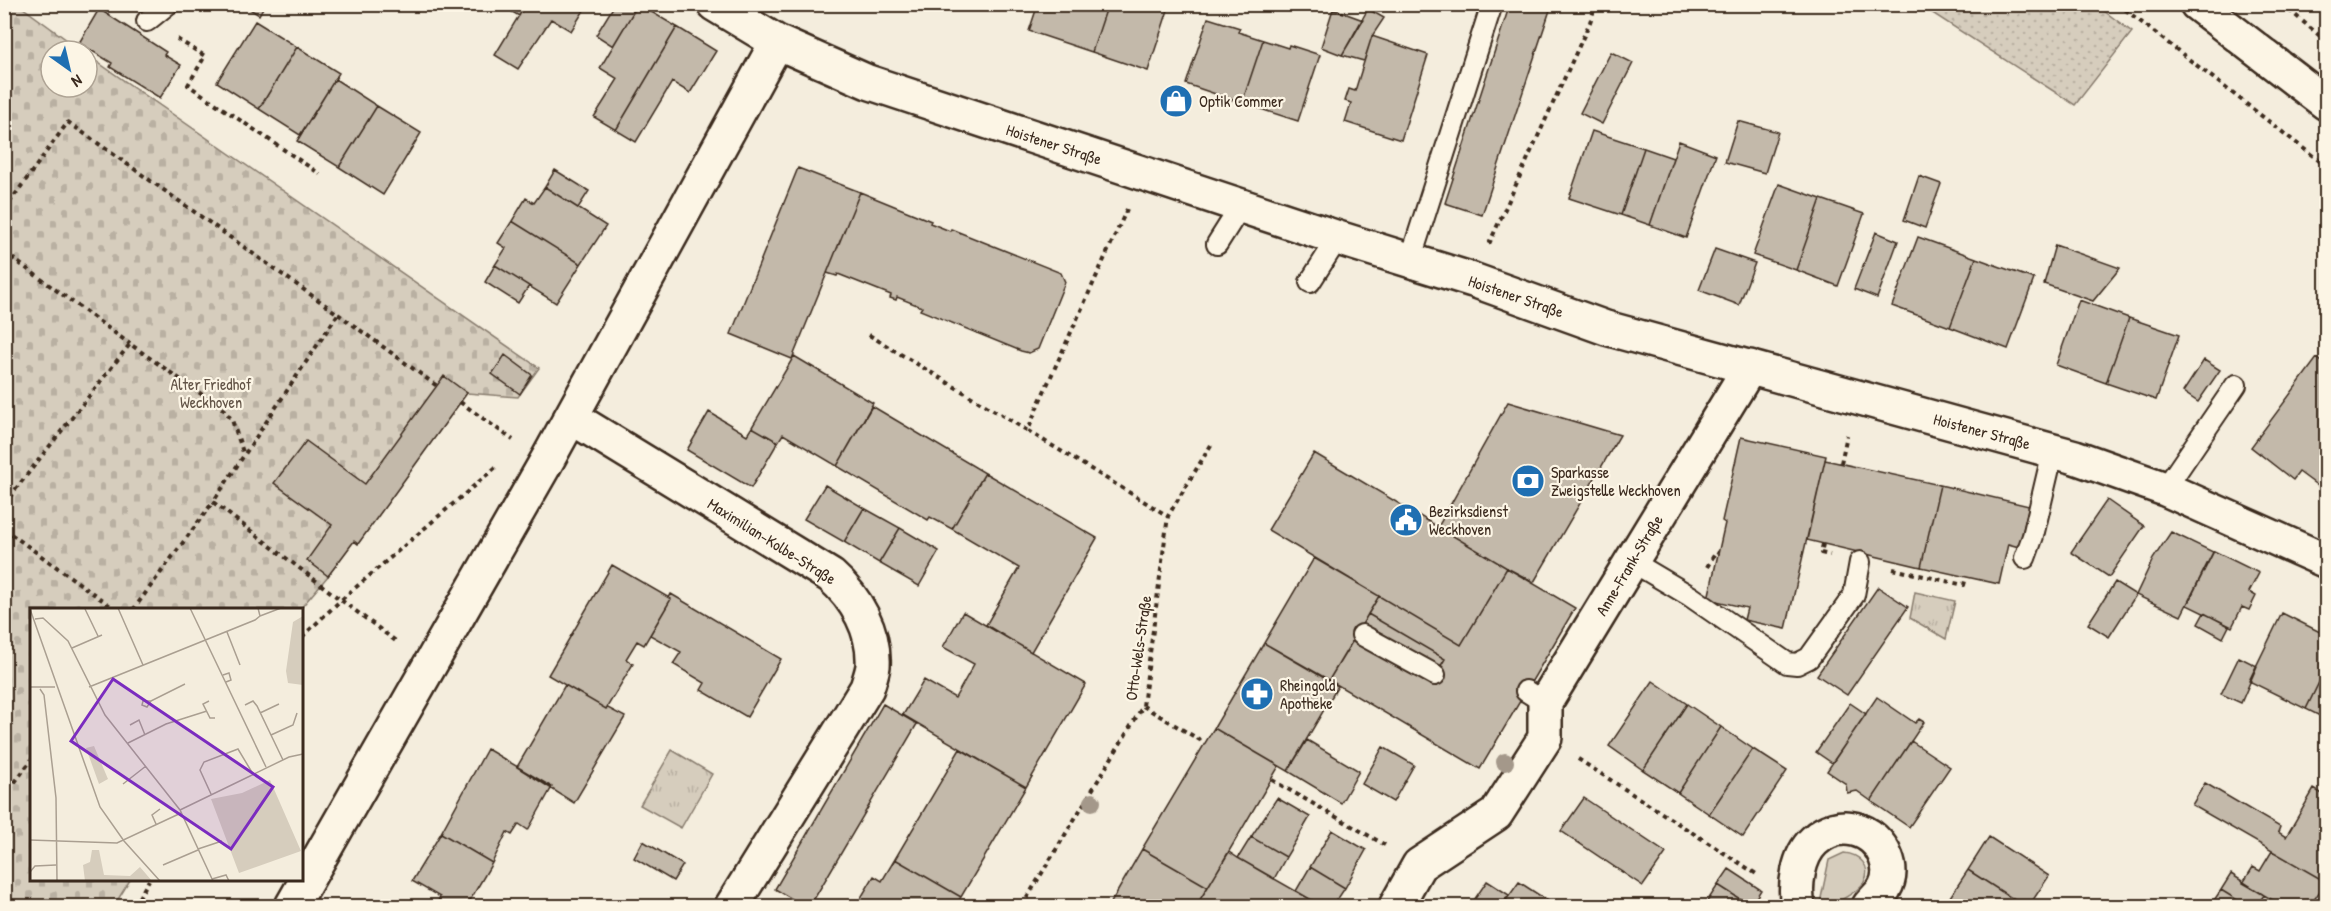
<svg xmlns="http://www.w3.org/2000/svg" width="2331" height="911" font-family="'Patrick Hand',sans-serif">
<defs>
<pattern id="cemetery-stones" width="16" height="16" patternUnits="userSpaceOnUse" patternTransform="scale(1.5)"><rect width="16" height="16" fill="#d6cdbd"/><path d="M2 7V4a2 2 0 0 1 4 0v3zM10 15v-3a2 2 0 0 1 4 0v3z" fill="#b9b0a2"/></pattern>
<pattern id="park-tufts" width="24" height="20" patternUnits="userSpaceOnUse" patternTransform="scale(1.5)"><rect width="24" height="20" fill="#d6cdbd"/><path d="M3 7l-1-3M5 7V3M7 7l1-3M15 17l-1-3M17 17v-4M19 17l1-3" fill="none" stroke="#b9b0a2"/></pattern>
<pattern id="garden-dots" width="8" height="8" patternUnits="userSpaceOnUse" patternTransform="scale(1.5)"><rect width="8" height="8" fill="#d6cdbd"/><path d="M2 2h.1M6 6h.1" fill="none" stroke="#b9b0a2" stroke-width="1.8" stroke-linecap="round"/></pattern>
</defs>
<rect width="100%" height="100%" fill="#f4eddd"/>
<filter id="ink" filterUnits="userSpaceOnUse"><feTurbulence type="fractalNoise" baseFrequency=".0167" numOctaves="2"/><feDisplacementMap in="SourceGraphic" scale="12" xChannelSelector="R" yChannelSelector="G"/><feConvolveMatrix kernelMatrix="1 2 1 2 8 2 1 2 1" color-interpolation-filters="sRGB"/></filter>
<g filter="url(#ink)">
<path fill="#d6cdbd" stroke="#887c6e" stroke-width="1.5" d="M1844 853C1858 854 1873 866 1864 882 1859 891 1832 907 1823 906L1820 904 1821 898 1829 860Z"/>
<path fill="url(#cemetery-stones)" stroke="#887c6e" stroke-width="1.5" d="M4 5H19L82 51H51V87H87V55L539 368 518 397 467 393 358 544 354 541 328 576 300 609 32 610V880H130L114 906H9L5 904Z"/>
<path fill="url(#park-tufts)" stroke="#887c6e" stroke-width="1.5" d="M1915 592 1955 601 1946 639 1910 618Z
M672 750 712 774 681 828 640 805Z"/>
<path fill="url(#garden-dots)" stroke="#887c6e" stroke-width="1.5" d="M1920 5H2096L2132 32 2075 105Z"/>
<path fill="#c3b9aa" stroke="#3b2a1e" stroke-width="1.5" d="M242 4H265L259 15Z
M499 4H526L519 16Z
M526 4H588L571 31 551 19 518 69 495 55Z
M615 4H634L637 6 613 46 596 35Z
M638 4 677 27 616 130 594 117 618 79 600 68Z
M1038 4H1108L1092 52 1029 31Z
M1108 4H1170L1148 71 1092 52Z
M1510 4H1552L1482 215 1445 203Z
M99 9 166 52 164 55 181 65 160 98 110 67 112 63 79 43Z
M1333 9 1363 20 1342 55 1321 47Z
M1368 9 1384 18 1372 36 1364 61 1342 55Z
M1208 18 1240 28 1238 32 1263 40 1242 103 1186 84Z
M255 21 297 47 259 109 217 82Z
M677 27 716 51 690 93 672 82 636 142 616 130Z
M1372 36 1428 55 1401 140 1345 122 1351 103 1345 101 1349 89 1355 91Z
M1263 40 1288 48 1289 45 1320 55 1298 121 1242 103Z
M297 47 339 73 300 135 259 109Z
M1611 52 1633 63 1602 124 1580 113Z
M335 79 377 106 339 167 297 141Z
M377 106 421 133 383 195 339 167Z
M1738 121 1778 132 1765 173 1725 162Z
M1592 131 1644 148 1621 215 1569 198Z
M1679 141 1716 155 1686 238 1650 225Z
M1644 148 1673 158 1650 225 1621 215Z
M798 168 860 192 792 359 731 334Z
M555 170 589 191 578 208 545 187Z
M1919 176 1941 184 1925 228 1904 220Z
M1779 184 1821 199 1796 270 1753 255Z
M545 187 606 226 581 264 512 221 526 198 534 203Z
M860 192 931 221 930 223 950 231 951 229 1061 273 1065 282 1038 349 1029 353 1021 351 920 310 922 307 897 297 896 300 890 298 891 295 838 274 837 276 827 273Z
M1821 199 1864 214 1838 286 1796 270Z
M512 221 581 264 556 303 495 265 506 248 498 243Z
M1876 232 1898 241 1877 298 1854 289Z
M1918 237 1976 258 1950 327 1892 306Z
M2055 245 2120 268 2093 301 2044 284Z
M1715 249 1755 263 1739 305 1699 290Z
M1976 258 2034 279 2008 349 1950 327Z
M495 265 529 286 518 303 485 282Z
M2079 300 2129 318 2106 383 2056 365Z
M2129 318 2179 335 2156 400 2106 383Z
M505 355 532 375 520 394 492 374Z
M794 356 873 403 837 466 783 434 778 442 752 427Z
M2317 358 2326 365V475L2318 486 2299 472 2293 480 2251 447Z
M2204 360 2220 370 2198 402 2183 392Z
M444 376 467 393 358 544 354 541 328 576 307 560 332 525 274 483 306 441 365 484Z
M1508 402 1620 435 1534 582 1507 568 1438 527Z
M872 406 985 473 952 529 930 517 928 520 837 466Z
M709 412 747 435 752 427 778 442 751 488 687 450Z
M1741 437 1826 456 1786 629 1744 620 1747 608 1708 599 1725 523 1722 521Z
M1314 453 1507 568 1461 645 1268 530Z
M1825 460 1940 485 1921 567 1807 540Z
M985 473 1097 538 1031 652 986 625 1019 568 952 529Z
M825 485 864 508 844 542 804 519Z
M1940 485 2029 506 2019 547 2008 544 1999 584 1921 567Z
M2107 500 2144 526 2109 577 2071 552Z
M864 508 900 528 879 563 844 542Z
M900 528 939 551 919 586 879 563Z
M2171 532 2213 552 2181 616 2136 595 2153 559Z
M2214 551 2259 573 2249 592 2256 596 2249 610 2242 607 2232 627 2187 605Z
M1314 558 1379 596 1329 680 1264 643Z
M612 565 671 599 644 645 637 641 626 659 633 664 606 709 548 675Z
M1507 568 1575 608 1480 769 1329 680 1355 637 1431 682 1445 659 1368 614 1379 596 1461 645Z
M2115 582 2136 595 2109 637 2088 624Z
M1878 587 1908 607 1847 695 1817 675Z
M671 594 781 659 747 717 701 690 705 683 673 664 681 652 650 635 671 599 669 598Z
M963 612 1086 684 1026 787 903 715 924 680 955 698 974 664 943 647Z
M2204 613 2229 626 2223 638 2198 624Z
M2282 613 2326 635V668L2306 709 2249 681Z
M1368 614 1445 659 1431 682 1355 637Z
M1264 643 1338 686 1288 771 1214 728Z
M2239 657 2257 666 2241 703 2221 694Z
M2326 668V719L2306 709Z
M1653 681 1687 704 1643 770 1609 746Z
M565 685 606 709 608 708 625 717 574 803 517 767Z
M1877 697 1915 723 1919 719 1924 722 1871 801 1857 791 1847 793 1846 784 1827 771Z
M1850 703 1866 714 1832 763 1816 752Z
M883 704 917 724 810 906H804L775 889Z
M1687 704 1721 727 1678 793 1643 770Z
M1721 727 1753 749 1709 814 1678 793Z
M1214 728 1279 766 1208 887 1142 849Z
M1307 740 1359 771 1341 803 1288 771Z
M1911 741 1950 767 1909 827 1871 801Z
M1383 747 1414 765 1393 802 1362 784Z
M487 749 552 787 528 830 519 824 512 835 507 832 492 863 441 833Z
M960 749 1026 787 961 897 895 859Z
M1753 749 1787 771 1743 837 1709 814Z
M2205 783 2280 827 2278 832 2286 837 2314 789 2326 796V882L2192 805Z
M1277 798 1310 817 1286 857 1251 837Z
M1584 798 1666 853 1643 886 1561 831Z
M1332 830 1366 850 1345 888 1310 867Z
M441 833 492 863 469 902 477 906H438L436 905 440 897 412 881Z
M1251 837 1286 857 1274 879 1238 858Z
M1989 837 2049 876 2029 906H2024L1968 870Z
M643 841 683 865 673 881 634 858Z
M1142 849 1208 887 1196 906H1109Z
M2272 851 2326 882 2310 906H2283L2243 883 2253 867 2260 871Z
M1229 852 1238 858 1322 906H1196Z
M895 859 961 897 955 906H856L874 876 882 881Z
M1310 867 1345 888 1333 906H1322L1296 891Z
M1729 869 1761 890 1751 906 1718 885Z
M1968 870 2024 906H1951L1946 903Z
M2231 874 2264 895 2257 906H2247L2221 890Z
M1487 881 1509 895 1502 906H1470Z
M1519 882 1556 906H1502Z
M1718 885 1751 906H1704Z
M2221 890 2247 906H2210Z"/>
<g fill="none" stroke-linecap="round" stroke-linejoin="round">
<defs>
<path id="lane" d="M147 21 168 4
M1217 244 1241 206
M1410 261 1492 4
M1310 282 1338 238
M2165 489 2236 385
M2025 558 2033 536 2053 451
M1631 561 1690 596 1787 663 1797 664 1809 658 1854 595 1860 562
M1362 635 1435 675
M1526 691 1545 703"/>
<path id="street" d="M714 4 777 42 868 82 1338 238 1473 280 1606 328 2075 457 2165 489 2326 561
M571 417 831 576C856 598 875 631 873 666 872 673 869 681 867 688L732 906
M292 906 549 457 777 42
M1396 906 1419 865 1496 814 1545 738V703L1750 367
M1798 906C1794 886 1798 856 1814 841 1838 818 1875 827 1886 858 1890 868 1890 879 1884 889 1880 895 1873 901 1869 906"/>
<path id="secondary" d="M2197 4 2326 103"/>
</defs>
<use href="#lane" stroke="#3b2a1e" stroke-width="24"/>
<use href="#street" stroke="#3b2a1e" stroke-width="38"/>
<use href="#secondary" stroke="#3b2a1e" stroke-width="38"/>
<path stroke="#3b2a1e" stroke-width="4" stroke-dasharray="4.5 4.5" stroke-linecap="butt" d="M2118 4 2326 166
M2282 4 2326 41
M177 39 205 56 188 85 320 174
M1127 209 1038 405 1028 431 1168 516
M4 210 68 122 338 314 213 502 341 600 496 467
M1489 244 1590 22 1596 4
M4 252 130 344
M338 314 437 386
M869 335 1028 431
M460 402 513 440
M1841 463 1847 435
M4 504 130 344 224 410 232 420 244 455
M4 529 116 610
M1823 544 1821 553 1830 555
M1707 567 1716 552 1718 553
M1893 569 1964 585 1966 577
M133 610 213 502
M302 637 341 600 397 642
M1143 706 1205 743
M1578 759 1758 875
M1272 780 1385 845
M4 797 32 759
M134 906 149 880
M1022 906 1143 706 1168 516 1211 445"/>
<use href="#lane" stroke="#fcf5e5" stroke-width="20"/>
<use href="#street" stroke="#fcf5e5" stroke-width="33"/>
<use href="#secondary" stroke="#fcf5e5" stroke-width="33"/>
</g>
<g fill="#a4988a">
<circle cx="1505" cy="762" r="9"/>
<circle cx="1092" cy="802" r="9"/>
</g>
</g>
<defs>
<symbol id="shop-disc" viewBox="-11 -11 22 22"><circle r="9.5" fill="#1f6fb2" stroke="#fcf5e5"/><path d="M-5-2.5h2.3a2.7 3.5 0 0 1 5.4 0H5L5.5 6h-11ZM-1.5-2.5h3a1.5 2.3 0 0 0-3 0Z" fill="#fff"/></symbol>
<symbol id="bank-disc" viewBox="-11 -11 22 22"><circle r="9.5" fill="#1f6fb2" stroke="#fcf5e5"/><path d="M-6-4H6V4H-6ZM0-2.3a2.3 2.3 0 1 0 0 4.6a2.3 2.3 0 1 0 0-4.6Z" fill="#fff"/></symbol>
<symbol id="civic-disc" viewBox="-11 -11 22 22"><circle r="9.5" fill="#1f6fb2" stroke="#fcf5e5"/><path d="M-.6-6.5H3V-4.5H.6V-3L4-1V1h2V6H-6V1h2V-1L-.6-3ZM-1.2 2.5V6h2.4V2.5Z" fill="#fff"/></symbol>
<symbol id="pharmacy-disc" viewBox="-11 -11 22 22"><circle r="9.5" fill="#1f6fb2" stroke="#fcf5e5"/><path d="M-2-6h4v4h4v4h-4v4h-4v-4h-4v-4h4Z" fill="#fff"/></symbol>
</defs>
<g fill-rule="evenodd">
<use href="#shop-disc" x="1157" y="82" width="38" height="38"/>
<use href="#bank-disc" x="1509" y="462" width="38" height="38"/>
<use href="#civic-disc" x="1387" y="501" width="38" height="38"/>
<use href="#pharmacy-disc" x="1238" y="675" width="38" height="38"/>
</g>
<g text-anchor="middle" dominant-baseline="central" stroke-width="4.5" stroke-linejoin="round" paint-order="stroke">
<g font-size="16" fill="#3b2a1e" stroke="#fcf5e5" text-anchor="start">
<text x="1199" y="101">Optik Commer</text>
<text x="1551" y="472">Sparkasse<tspan x="1551" dy="18">Zweigstelle Weckhoven</tspan></text>
<text x="1429" y="511">Bezirksdienst<tspan x="1429" dy="18">Weckhoven</tspan></text>
<text x="1280" y="685">Rheingold<tspan x="1280" dy="18">Apotheke</tspan></text>
</g>
<g font-size="16" fill="#3b2a1e" stroke="#fcf5e5">
<text transform="translate(1054 144) rotate(18)">Hoistener Straße</text>
<text transform="translate(1516 296) rotate(19)">Hoistener Straße</text>
<text transform="translate(1982 431) rotate(15)">Hoistener Straße</text>
<text transform="translate(772 541) rotate(32)">Maximilian-Kolbe-Straße</text>
<text transform="translate(1629 565) rotate(-59)">Anne-Frank-Straße</text>
<text transform="translate(1138 648) rotate(-82)">Otto-Wels-Straße</text>
</g>
<g font-size="16" fill="#625346" stroke="#fcf5e5">
<text x="211" y="384">Alter Friedhof<tspan x="211" dy="18">Weckhoven</tspan></text>
</g>
</g>
<g transform="translate(30 608)">
<rect width="273" height="273" fill="#f4eddd"/>
<path d="M240 172 271 243 209 265 181 191 212 185Z" fill="#d6cdbd"/>
<path d="M273 8V77L258 75 256 63 263 14ZM62 242H69L74 267 100 268 110 259 122 273H55L53 257 60 254Z" fill="#d6cdbd"/>
<path d="M64 138 78 171 69 176 56 140Z" fill="#d6cdbd"/>
<path fill="none" stroke="#aa9f91" stroke-width="1.5" d="M88 0 113 57M160 0 236 159M0 1 70 199 94 233 130 273M55 1 68 28M230 8 251 0M5 11 13 10 38 33 75 107 150 202 183 273M197 24 210 57M42 40 72 27M193 67 199 65 201 72 196 74M0 79H25M59 79 225 12 230 8 228 0M10 81 14 87 26 190 27 273M121 93 117 99 112 97 113 93H121L155 76M179 93 173 96 180 110H185M215 97 223 93 227 98 253 152M230 105 249 96M100 117 109 112 115 127M241 127 263 117 267 105M98 135 136 116 177 103M93 176 116 158M181 186 170 162 174 154 208 141 223 166M150 202 259 149 273 146M126 216 122 207 130 201M0 232 87 235 151 205M168 241 192 233M133 257 168 242M0 264 5 258 26 257M182 271 196 267 199 273"/>
<path fill="#7b2cbf" fill-opacity="0.15" stroke="#7b2cbf" stroke-width="3" d="M83 71 243 179 201 241 41 133Z"/>
<rect width="273" height="273" fill="none" stroke="#3b2a1e" stroke-width="3"/>
</g>
<rect width="2331" height="911" fill="none" stroke="#fcf5e5" stroke-width="24"/>
<rect x="12" y="12" width="2307" height="887" fill="none" stroke="#3b2a1e" stroke-width="2" filter="url(#ink)"/>
<g transform="translate(69 69) rotate(146)"><circle r="28" fill="#fcf5e5" stroke="#afa495" stroke-width="1.5"/>
<path d="M0-4.5L10 22L0 15L-10 22Z" fill="#1f6fb2"/>
<text y="-9" font-size="16" font-weight="bold" text-anchor="middle" fill="#3b2a1e">N</text>
</g>
</svg>
